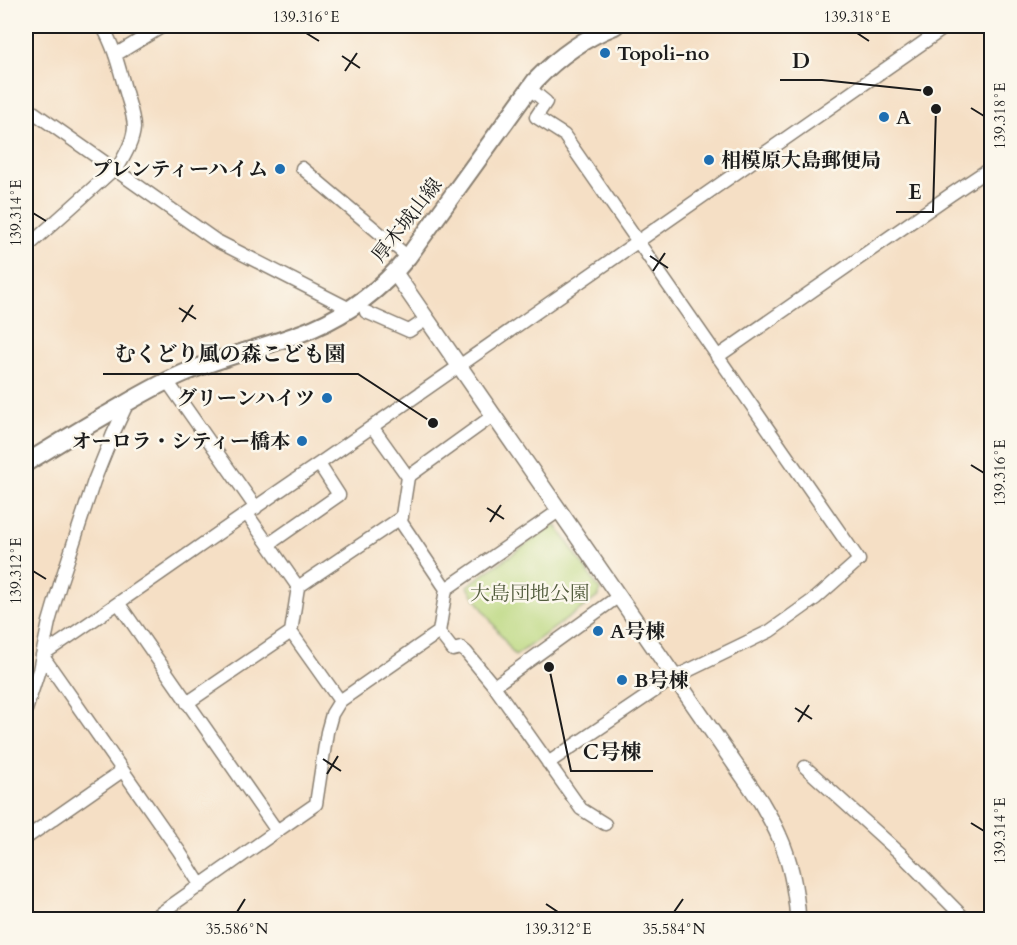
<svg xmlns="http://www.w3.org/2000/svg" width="1017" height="945" font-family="Cardo,'Noto Serif JP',serif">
<rect width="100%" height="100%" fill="#fbf7ec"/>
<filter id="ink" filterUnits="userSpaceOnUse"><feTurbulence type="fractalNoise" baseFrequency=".0167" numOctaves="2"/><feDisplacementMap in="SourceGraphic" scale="12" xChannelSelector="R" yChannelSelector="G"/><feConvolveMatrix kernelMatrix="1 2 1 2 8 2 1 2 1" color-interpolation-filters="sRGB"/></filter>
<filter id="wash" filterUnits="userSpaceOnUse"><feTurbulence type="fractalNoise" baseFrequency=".008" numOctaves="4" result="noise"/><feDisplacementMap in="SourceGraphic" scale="24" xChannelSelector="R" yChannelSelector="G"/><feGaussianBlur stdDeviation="1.35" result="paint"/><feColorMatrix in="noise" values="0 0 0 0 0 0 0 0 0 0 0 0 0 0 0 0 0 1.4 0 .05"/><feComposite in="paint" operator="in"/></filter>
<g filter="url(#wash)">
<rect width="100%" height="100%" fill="#f5dfc5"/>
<path fill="#bad77d" stroke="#6b7a4c" stroke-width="1.5" d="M555 524 600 590 599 596 515 656 467 586Z"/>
</g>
<g filter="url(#ink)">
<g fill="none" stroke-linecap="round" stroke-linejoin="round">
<defs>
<path id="minor" d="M102 26C115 47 120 72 127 96 130 106 134 117 134 128 133 143 123 158 116 171
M115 55 163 26
M529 88 546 102 536 117 564 135 859 560 816 598 770 631 675 677 548 763
M26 107 215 240 350 309
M302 168 408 257
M26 248 113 170
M366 312 409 331 427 319
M717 357 950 195 992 167
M167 381 256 508
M373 428 408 477 401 522 446 589
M408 477 494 415
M247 514 298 587 291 632 340 701
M269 544 339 495 319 464
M298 587 402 517
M119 604 277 831 316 804 327 732 332 714 340 701 439 632 446 589 560 510
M439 632 453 650 461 648 466 652 494 686 581 809 605 824
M42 655C136 592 227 526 320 463 530 319 737 170 947 26
M42 655 179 851 201 886
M494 686 619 596
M187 703 291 632
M26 710 39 670 49 622 61 581 94 481 113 434 128 402
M805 767 902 855 966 920
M26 838 122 771
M151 920 277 831"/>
<path id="tertiary" d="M395 273 761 802C767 813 774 824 779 836 791 862 796 891 798 920"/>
<path id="secondary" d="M26 463C52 447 78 431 104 416 132 400 159 383 189 371 230 354 274 345 314 328 351 312 383 287 408 257L535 81C558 57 584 38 615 26"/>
</defs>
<use href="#minor" stroke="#887e70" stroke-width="15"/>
<use href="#tertiary" stroke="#887e70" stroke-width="18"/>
<use href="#secondary" stroke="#887e70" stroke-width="20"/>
<use href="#minor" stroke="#fff" stroke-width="12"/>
<use href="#tertiary" stroke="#fff" stroke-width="15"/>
<use href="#secondary" stroke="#fff" stroke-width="16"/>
</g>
</g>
<path fill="none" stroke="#1c1c1c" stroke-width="2" d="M306 33 319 41M857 33 869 41M342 56 360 68M345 71 357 53M971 108 984 116M33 213 46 221M650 256 668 268M653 271 665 253M179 308 196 319M182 322 193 305M971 465 984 473M487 508 504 519M490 522 501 505M33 571 46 579M795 708 812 719M798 722 809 705M323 759 341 771M327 774 338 756M971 823 984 831M546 904 558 912M237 912 245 899M674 912 683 899"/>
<g fill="#1f6fb2" stroke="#fbf7ec" stroke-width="2">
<circle cx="605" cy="53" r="6"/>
<circle cx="884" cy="117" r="6"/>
<circle cx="709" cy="160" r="6"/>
<circle cx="280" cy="169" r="6"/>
<circle cx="327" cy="398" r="6"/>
<circle cx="302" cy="441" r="6"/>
<circle cx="598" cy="631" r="6"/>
<circle cx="622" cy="680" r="6"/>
</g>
<g text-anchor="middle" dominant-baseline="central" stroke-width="5" stroke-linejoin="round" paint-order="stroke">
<g font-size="20" font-weight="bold" fill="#1c1c1c" stroke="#fbf7ec" text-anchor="start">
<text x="617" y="53">Topoli-no</text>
<text x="896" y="117">A</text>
<text x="721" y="160">相模原大島郵便局</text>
<text x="268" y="169" text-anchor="end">プレンティーハイム</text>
<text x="315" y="398" text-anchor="end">グリーンハイツ</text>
<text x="290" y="441" text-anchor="end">オーロラ・シティー橋本</text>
<text x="610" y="631">A号棟</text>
<text x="634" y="680">B号棟</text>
</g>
<g font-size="20" fill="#1c1c1c" stroke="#fbf7ec">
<text transform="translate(407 220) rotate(-52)">厚木城山線</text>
</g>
<g font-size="20" fill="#535d3e" stroke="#fbf7ec">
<text x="530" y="593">大島団地公園</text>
</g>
</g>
<path fill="none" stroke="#1c1c1c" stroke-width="2" d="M928 91L822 80H780M936 109L933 212H896M433 423L358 374H103M549 667L571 771H653"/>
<g fill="#1c1c1c" stroke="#fbf7ec" stroke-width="2">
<circle cx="928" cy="91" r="6"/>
<circle cx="936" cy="109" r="6"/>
<circle cx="433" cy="423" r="6"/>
<circle cx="549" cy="667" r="6"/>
</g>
<g font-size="21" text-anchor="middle" font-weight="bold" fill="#1c1c1c" stroke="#fbf7ec" stroke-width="5" stroke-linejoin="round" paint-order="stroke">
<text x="801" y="68">D</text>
<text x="915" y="199">E</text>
<text x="230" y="361">むくどり風の森こども園</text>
<text x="612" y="759">C号棟</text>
</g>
<rect width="1017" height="945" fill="none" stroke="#fbf7ec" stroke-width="66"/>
<rect x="33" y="33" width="951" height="879" fill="none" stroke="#1c1c1c" stroke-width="2"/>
<g font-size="15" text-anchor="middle" fill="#1c1c1c">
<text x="306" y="22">139.316°E</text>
<text x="857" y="22">139.318°E</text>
<text transform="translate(1000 116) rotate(-90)" y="5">139.318°E</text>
<text transform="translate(16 213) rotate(-90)" y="5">139.314°E</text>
<text transform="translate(1000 473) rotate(-90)" y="5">139.316°E</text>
<text transform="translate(16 571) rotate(-90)" y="5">139.312°E</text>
<text transform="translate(1000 831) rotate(-90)" y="5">139.314°E</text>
<text x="237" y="934">35.586°N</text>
<text x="558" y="934">139.312°E</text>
<text x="674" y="934">35.584°N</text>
</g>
</svg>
